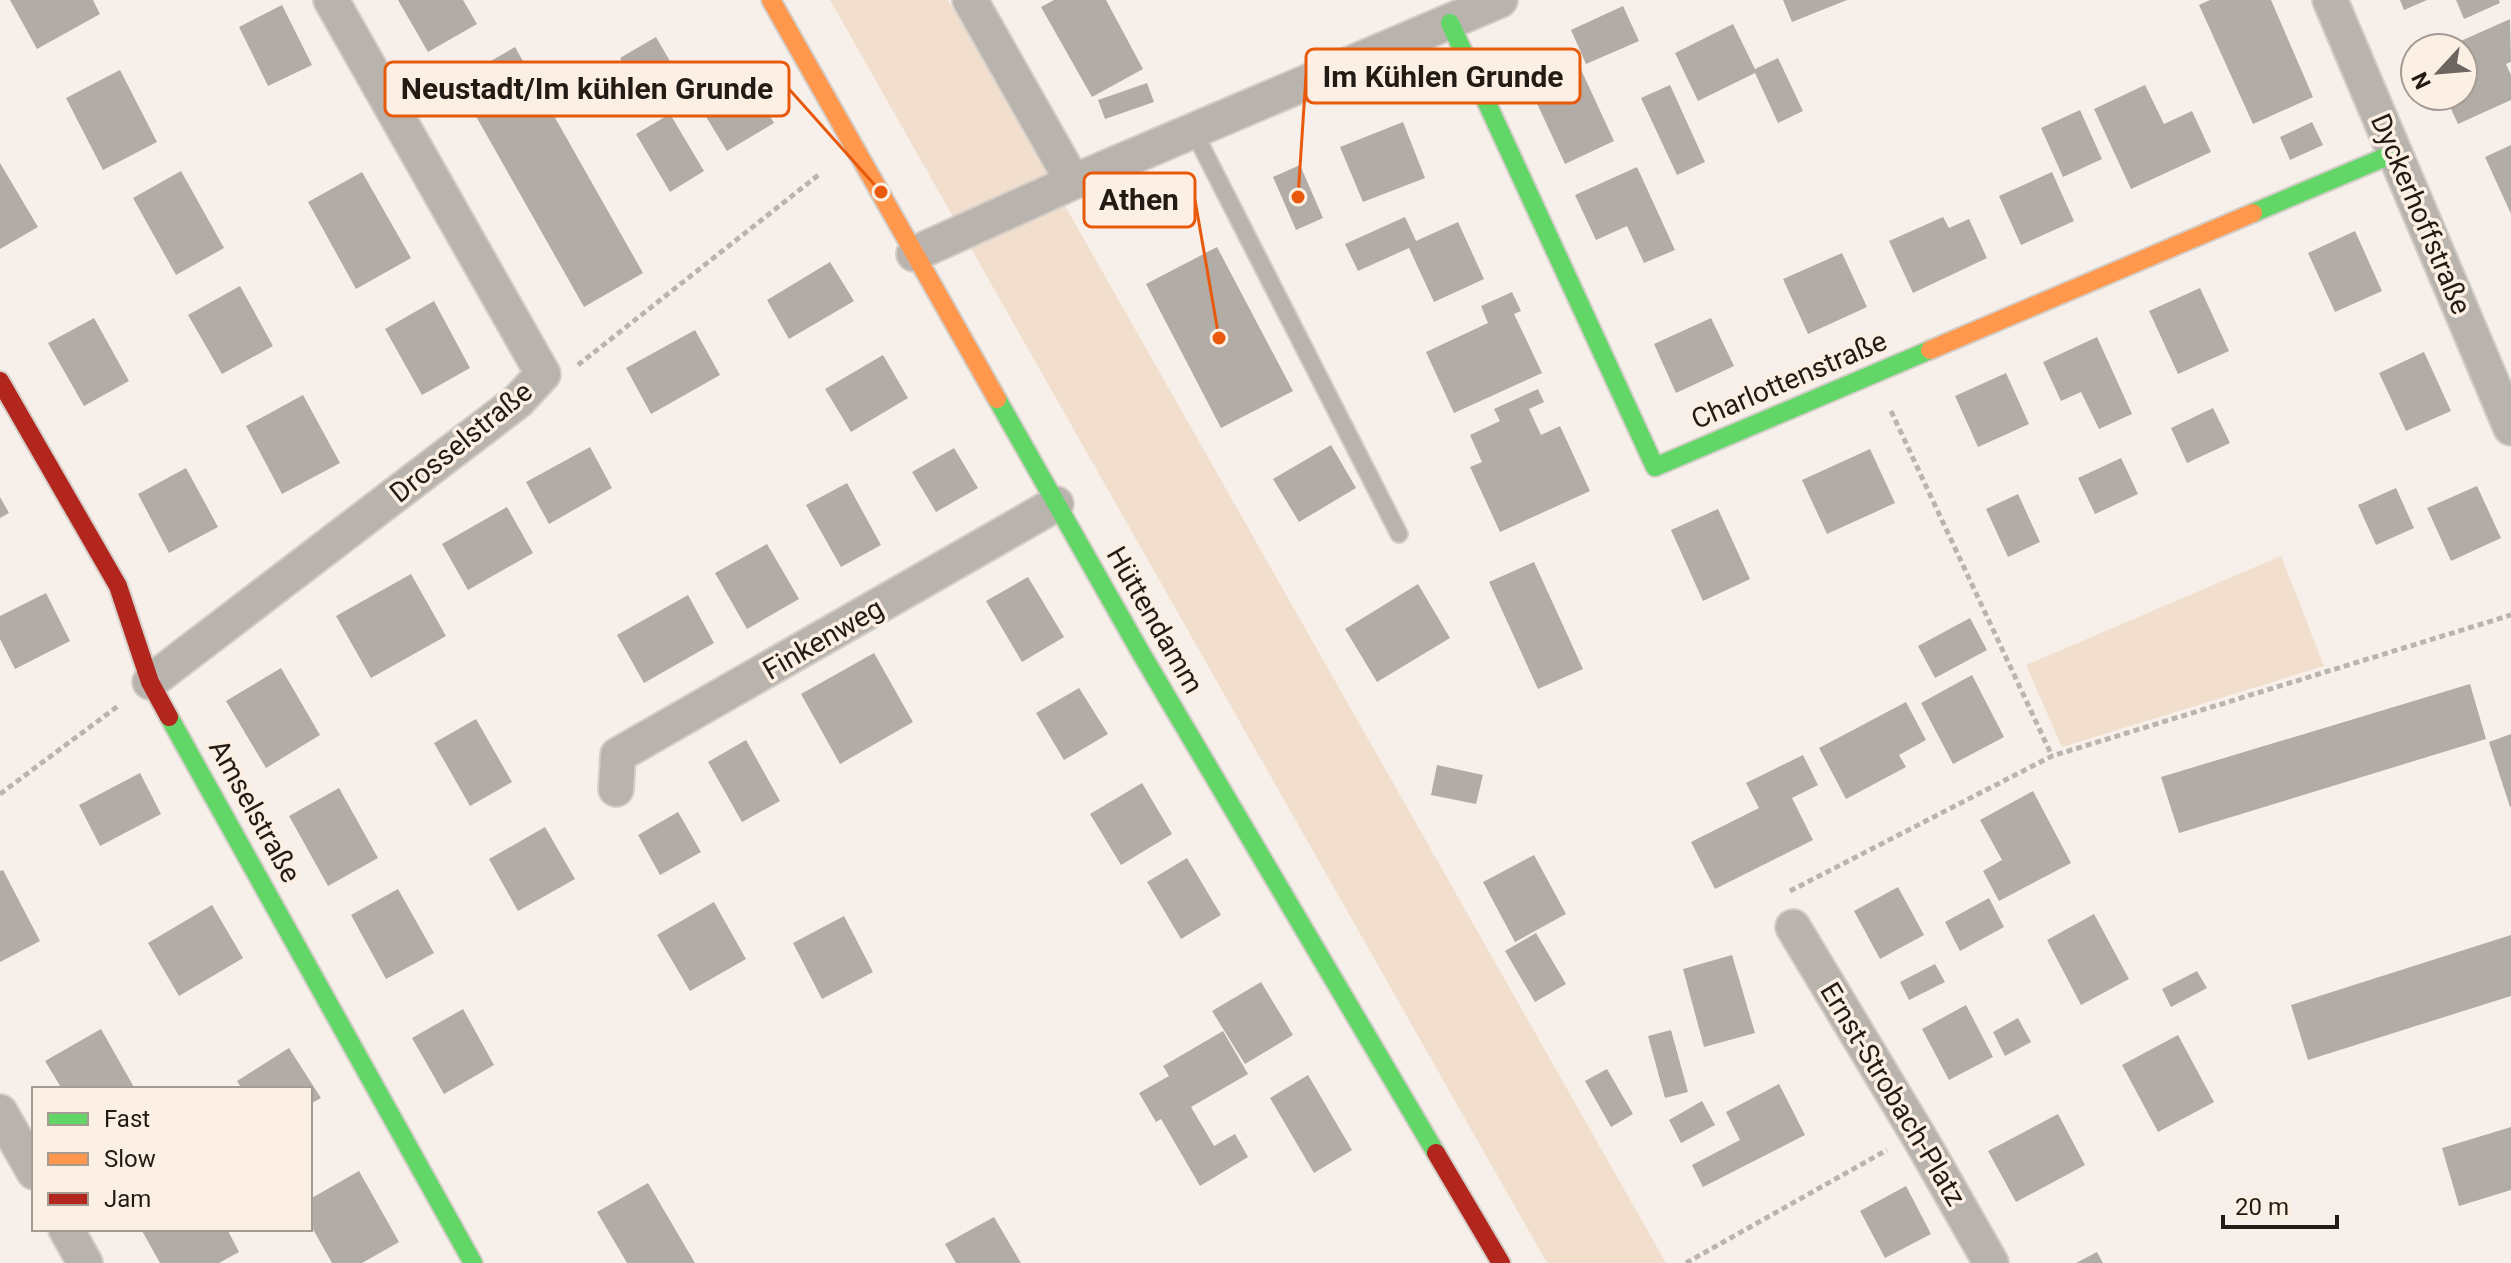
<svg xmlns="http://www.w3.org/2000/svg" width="2511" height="1263" font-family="Roboto,sans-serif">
<rect width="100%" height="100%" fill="#f7f0ea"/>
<path fill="#f1decc" d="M830 0H948L1666 1263H1547Z
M2281 556 2324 666 2062 747 2026 665Z"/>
<path fill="#b2aca6" d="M10 0H93L100 14 37 49Z
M398 0H463L477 24 428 52Z
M1054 0H1106L1143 69 1092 97 1041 7Z
M1783 0H1847L1792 22Z
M2210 0H2271L2313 97 2253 124 2199 5Z
M2400 0H2427L2404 10Z
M2456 0H2499L2500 3 2464 19Z
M282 5 312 65 268 86 239 27Z
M1623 6 1639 41 1586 64 1571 30Z
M2510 19 2511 62 2506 64 2511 75V100L2458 124 2445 96H2463V48H2445Z
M1733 24 1755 69 1778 58 1803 111 1778 123 1755 73 1698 101 1675 53Z
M656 37 674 68 639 89 620 58Z
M515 47 643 273 584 307 456 81Z
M1571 48 1614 141 1565 164 1522 71Z
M741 69 774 123 727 151 694 97Z
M120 70 157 142 103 170 66 98Z
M1147 83 1154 102 1105 119 1098 100Z
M1670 85 1705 162 1677 175 1641 98Z
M2145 85 2164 124 2192 111 2211 152 2131 189 2094 109Z
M2080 110 2102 159 2063 177 2041 128Z
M670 114 704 171 670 192 636 134Z
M1403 122 1425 178 1363 202 1340 147Z
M2312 122 2323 145 2290 160 2280 137Z
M2511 145V214L2485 157Z
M0 163 38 227 0 249Z
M1300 165 1323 218 1296 230 1273 177Z
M1637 167 1675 250 1644 263 1627 226 1596 240 1575 195Z
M181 171 224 248 176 275 133 198Z
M362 172 411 258 356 289 308 202Z
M2052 172 2074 221 2021 245 1999 196Z
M1405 217 1416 241 1458 222 1484 279 1434 302 1409 248 1358 271 1345 244Z
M1943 217 1949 228 1969 219 1987 258 1913 293 1889 241Z
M2355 231 2382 291 2335 312 2308 253Z
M1217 247 1293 391 1221 428 1146 284Z
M1842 253 1867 307 1808 334 1783 279Z
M830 262 854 301 789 339 767 300Z
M240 286 273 346 222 374 188 315Z
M2200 288 2229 351 2178 374 2149 311Z
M1512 292 1521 311 1514 314 1542 373 1454 413 1426 352 1488 323 1481 306Z
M434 301 470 368 422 395 385 329Z
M94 318 129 381 84 406 48 343Z
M1711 318 1734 366 1676 393 1654 344Z
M695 330 720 375 651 414 626 368Z
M2097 337 2132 414 2099 429 2081 392 2061 401 2043 362Z
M2424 352 2451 411 2406 431 2379 373Z
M883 355 908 398 851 432 825 389Z
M2006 373 2029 424 1978 447 1955 396Z
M1538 389 1544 402 1529 409 1541 435 1560 426 1590 491 1500 532 1470 467 1482 462 1470 435 1500 421 1494 409Z
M303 395 340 463 282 494 246 426Z
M2213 408 2230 443 2187 463 2171 428Z
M1331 445 1356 488 1299 522 1273 479Z
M590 447 612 488 549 524 526 482Z
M954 448 978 488 936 512 912 472Z
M1870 449 1895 503 1827 534 1802 480Z
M2121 458 2138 494 2095 514 2078 478Z
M186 468 218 527 169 553 138 494Z
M847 483 881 545 841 567 806 505Z
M2477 486 2501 538 2451 561 2427 508Z
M2396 488 2414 528 2376 545 2358 505Z
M2018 494 2040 542 2008 557 1986 509Z
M0 497 9 513 0 518Z
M507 507 533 553 468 590 442 544Z
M1718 509 1750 579 1703 601 1671 530Z
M767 544 799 599 747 629 715 573Z
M1534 562 1583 669 1538 689 1489 582Z
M411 574 446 636 371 678 336 616Z
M1028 577 1064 637 1022 662 986 601Z
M1418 584 1450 638 1377 682 1345 629Z
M46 593 70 641 15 669 0 639V616Z
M688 595 714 643 644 683 617 635Z
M1970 618 1987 650 1935 678 1918 646Z
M874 653 913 722 840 764 801 694Z
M281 668 320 735 266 768 226 701Z
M1972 675 2004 737 1953 764 1921 703Z
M2470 684 2486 739 2179 833 2161 777Z
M1079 688 1108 734 1064 760 1036 713Z
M1906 702 1926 740 1899 755 1906 767 1846 799 1819 748Z
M476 719 512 782 470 806 434 743Z
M2511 734V807H2510L2489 742Z
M746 740 780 801 742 822 708 762Z
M1803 755 1818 785 1792 798 1813 840 1715 889 1691 842 1759 808 1746 783Z
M1437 765 1483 775 1476 804 1431 795Z
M140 773 161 814 100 846 79 805Z
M1142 783 1172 834 1121 865 1090 814Z
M339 788 378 858 328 886 289 816Z
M2033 791 2071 863 1999 901 1983 871 2002 860 1980 820Z
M678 812 701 852 660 875 638 835Z
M545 827 575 879 518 911 489 859Z
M1534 855 1566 914 1515 942 1483 882Z
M1187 858 1221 915 1181 939 1147 882Z
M3 870 40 941 0 962V871Z
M1898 887 1924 935 1880 959 1854 911Z
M398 889 434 953 386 979 351 915Z
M1989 898 2004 927 1960 951 1945 922Z
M714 902 746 959 690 991 657 935Z
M212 905 243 958 179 996 148 943Z
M2094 914 2129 979 2081 1005 2047 940Z
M844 916 873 972 822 999 793 943Z
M1536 933 1566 984 1535 1002 1505 951Z
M2511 935V996L2308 1060 2291 1005Z
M1732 955 1755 1033 1704 1047 1683 969Z
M1935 964 1945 982 1909 1000 1900 982Z
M2197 971 2207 988 2171 1007 2162 989Z
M1261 982 1293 1035 1245 1064 1212 1011Z
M1966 1005 1993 1057 1949 1080 1922 1029Z
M463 1009 494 1065 444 1094 412 1038Z
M2018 1018 2031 1042 2005 1056 1993 1032Z
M101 1029 135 1089H62L45 1061Z
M1671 1030 1688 1092 1665 1098 1648 1036Z
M1223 1031 1248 1074 1191 1107 1214 1146 1235 1134 1248 1157 1200 1186 1161 1119 1156 1122 1139 1093 1169 1076 1163 1066Z
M2178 1035 2214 1102 2158 1132 2122 1065Z
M289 1048 321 1098 310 1104V1089H242L237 1081Z
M1607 1069 1633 1114 1611 1127 1585 1081Z
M1308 1075 1352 1150 1314 1173 1270 1098Z
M1779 1084 1805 1135 1703 1187 1692 1165 1740 1140 1726 1112Z
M1702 1101 1715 1125 1681 1143 1669 1120Z
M2058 1114 2085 1165 2016 1202 1988 1151Z
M2511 1127V1190L2459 1206 2442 1148Z
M359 1171 399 1242 362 1263H332L310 1224V1199Z
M648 1183 695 1263H627L597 1212Z
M1906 1186 1931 1234 1885 1258 1860 1211Z
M994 1217 1021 1263H956L945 1244Z
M141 1229H227L239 1252 219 1263H160Z
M2097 1252 2103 1263H2076Z"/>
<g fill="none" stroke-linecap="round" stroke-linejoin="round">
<defs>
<path id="lane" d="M1194 132 1399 534"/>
<path id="street" d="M970 0 1073 182
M2330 0 2511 428
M914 254 1073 182 1500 0
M150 682 518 401 543 374 331 0
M616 789 618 755 1056 504
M1793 927 1921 1140 1991 1263
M0 1112 34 1172
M66 1229 85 1263"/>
<path id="fast" d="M1450 23 1655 467 1930 350
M2253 213 2395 153
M997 399 1141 653 1436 1153
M169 717 473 1263"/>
<path id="slow" d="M771 0 997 399
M1930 350 2253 213"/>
<path id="jam" d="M0 381 118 586 150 682 169 717
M1436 1153 1501 1263"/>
</defs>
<use href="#lane" stroke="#d4cec9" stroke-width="20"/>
<use href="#street" stroke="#d4cec9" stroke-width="38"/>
<use href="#fast" stroke="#d4cec9" stroke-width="22"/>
<use href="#slow" stroke="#d4cec9" stroke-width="22"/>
<use href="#jam" stroke="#d4cec9" stroke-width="22"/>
<path stroke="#bab4af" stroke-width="5" stroke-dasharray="6 4" stroke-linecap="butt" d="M578 365 821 173
M1891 411 2052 756
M0 794 118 706
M1790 891 2052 756 2511 615
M1686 1263 1887 1150"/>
<use href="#lane" stroke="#b9b3ad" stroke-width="16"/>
<use href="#street" stroke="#b9b3ad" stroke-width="34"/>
<use href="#fast" stroke="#63d668" stroke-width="18"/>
<use href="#slow" stroke="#ff974d" stroke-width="18"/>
<use href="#jam" stroke="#b3261e" stroke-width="18"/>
</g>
<g text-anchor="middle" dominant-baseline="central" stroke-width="7" stroke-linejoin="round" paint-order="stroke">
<g font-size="28" fill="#231c15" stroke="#fcf0e5">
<text transform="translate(2421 214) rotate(67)">Dyckerhoffstraße</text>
<text transform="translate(1789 380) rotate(-23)">Charlottenstraße</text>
<text transform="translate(461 442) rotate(-39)">Drosselstraße</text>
<text transform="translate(1155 620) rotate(60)">Hüttendamm</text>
<text transform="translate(823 639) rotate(-30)">Finkenweg</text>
<text transform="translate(255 811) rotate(61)">Amselstraße</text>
<text transform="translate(1893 1094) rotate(59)">Ernst-Strobach-Platz</text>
</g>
</g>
<path fill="none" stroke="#e8590c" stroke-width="3" d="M1298 197L1306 76M881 192L789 89M1219 338L1195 200"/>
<g fill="#e8590c" stroke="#fcf0e5" stroke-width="3">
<circle cx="1298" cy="197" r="8"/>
<circle cx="881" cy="192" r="8"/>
<circle cx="1219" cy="338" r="8"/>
</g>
<g fill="#fcf0e5" stroke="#e8590c" stroke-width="3">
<rect x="1306" y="49" width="274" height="54" rx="8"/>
<rect x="385" y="62" width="404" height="54" rx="8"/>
<rect x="1084" y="173" width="111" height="54" rx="8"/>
</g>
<g font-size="30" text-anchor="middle" font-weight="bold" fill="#231c15">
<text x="1443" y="87">Im Kühlen Grunde</text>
<text x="587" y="99">Neustadt/Im kühlen Grunde</text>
<text x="1139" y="210">Athen</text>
</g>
<rect x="32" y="1087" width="280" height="144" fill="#fcf0e5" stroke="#a59b92" stroke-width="2"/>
<rect x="48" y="1113" width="40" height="12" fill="#63d668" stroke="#a59b92" stroke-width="2"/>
<text x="104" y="1127" font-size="24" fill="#231c15">Fast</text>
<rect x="48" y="1153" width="40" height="12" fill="#ff974d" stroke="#a59b92" stroke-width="2"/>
<text x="104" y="1167" font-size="24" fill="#231c15">Slow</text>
<rect x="48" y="1193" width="40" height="12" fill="#b3261e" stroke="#a59b92" stroke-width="2"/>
<text x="104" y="1207" font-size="24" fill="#231c15">Jam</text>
<g transform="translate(2439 72) rotate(244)"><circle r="38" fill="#fcf0e5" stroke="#a59b92" stroke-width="2"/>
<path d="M0-6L14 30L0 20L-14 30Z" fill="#6d6660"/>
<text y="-12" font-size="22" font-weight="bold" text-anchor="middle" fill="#231c15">N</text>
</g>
<path d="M2223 1215v12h114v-12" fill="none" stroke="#231c15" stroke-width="4"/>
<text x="2235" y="1215" font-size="24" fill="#231c15" stroke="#fcf0e5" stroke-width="6" paint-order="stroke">20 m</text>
</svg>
